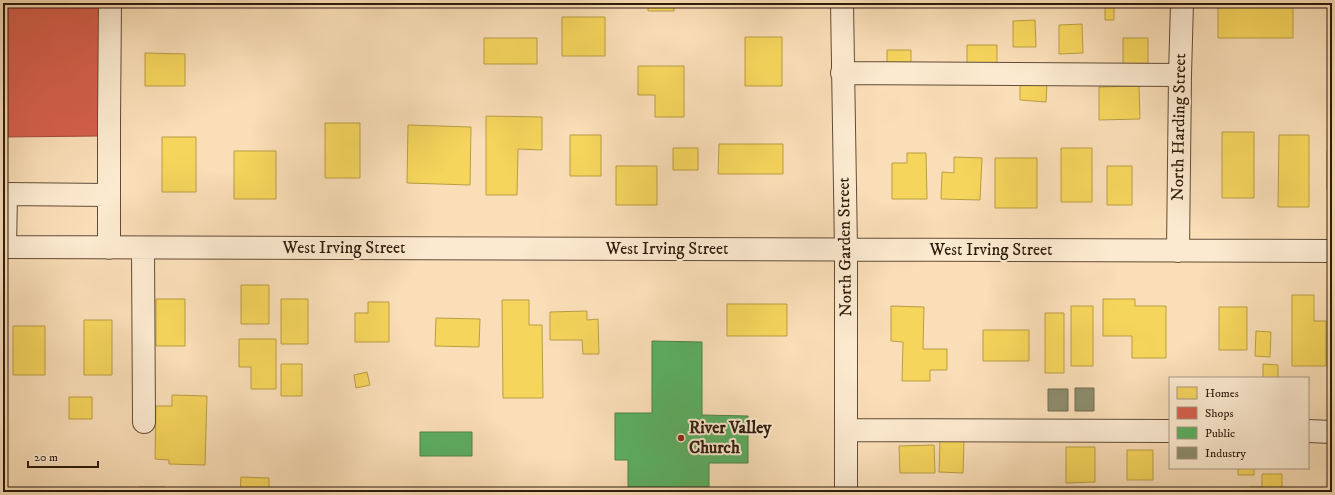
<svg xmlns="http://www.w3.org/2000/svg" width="1335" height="495" font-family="'IM FELL DW Pica',serif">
<rect width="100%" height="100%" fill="#fadeb7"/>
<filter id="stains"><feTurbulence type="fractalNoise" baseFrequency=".005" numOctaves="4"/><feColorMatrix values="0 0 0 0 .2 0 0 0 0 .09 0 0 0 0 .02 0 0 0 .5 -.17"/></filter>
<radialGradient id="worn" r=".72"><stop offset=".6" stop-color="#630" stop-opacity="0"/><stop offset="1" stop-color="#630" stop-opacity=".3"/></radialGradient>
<path fill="#f6d55c" stroke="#ba9d44" d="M648 3H674V11H648Z
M1105 3H1114V20H1105Z
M1218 3H1293V38H1218Z
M562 17H605V56H562Z
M1035 20 1036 47H1013V21Z
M1082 24 1083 53 1059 54V25Z
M745 37H782V86H745Z
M484 38H537V64H484Z
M1123 38H1148V70H1123Z
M967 45H997V68H967Z
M887 50H911V67H887Z
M145 53 185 54V86H145Z
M638 66H684V117H655V95H638Z
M1329 79H1332V111H1329Z
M1020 82 1047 83 1046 102 1020 100Z
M1139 86 1140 119 1099 120V87Z
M486 116 542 117V150L518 149 517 195H486Z
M325 123H360V178H325Z
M408 125 471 127 470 185 407 183Z
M1222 132H1254V198H1222Z
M570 135H601V176H570Z
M1279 135H1309V207H1278Z
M162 137H196V192H162Z
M719 144H783V174H718Z
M673 148H698V170H673Z
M1061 148H1092V202H1061Z
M234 151H276V199H234Z
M1327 151H1332V189H1327Z
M907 153H926L927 199H892V163H907Z
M954 157 982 158 980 200 941 199 942 172 954 173Z
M995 158H1037V208H995Z
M616 166H657V205H616Z
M1107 166H1132V205H1107Z
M241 285H269V324H241Z
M1292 295H1314V321H1326V366H1292Z
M156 299H185V346H156Z
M281 299H308V344H281Z
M1103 299H1135V306H1166V358H1132V336H1103Z
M502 300H529V325H542L543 398H503Z
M368 302H389V342H355V313H368Z
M727 304H787V336H727Z
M891 306 924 307 923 349H947V370H930V381H902L903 342 891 341Z
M1071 306H1093V366H1071Z
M1219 307H1247V350H1219Z
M587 311V320L598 319 599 354H583L582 340H550V312Z
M1045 313H1064V373H1045Z
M436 318 480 319 479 347 435 346Z
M84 320H112V375H84Z
M13 326H45V375H13Z
M983 330H1029V361H983Z
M1256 331 1271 332 1270 357 1255 356Z
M239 339H276V389H251V367H239Z
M281 364H302V396H281Z
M1263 364 1278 365V378H1263Z
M367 372 370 385 356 388 354 375Z
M172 395 207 396 205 465 169 464V460L155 459 156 406H172Z
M69 397H92V419H69Z
M940 440H964L963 473 939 472Z
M934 445 935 473H900L899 446Z
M1066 447H1095V482L1066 483Z
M1127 450H1153V480H1127Z
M1238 468H1254V475H1238Z
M1262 474H1282V492H1250V487H1262Z
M241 477 269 478V492H240Z
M139 487H165V492H139Z
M1295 491H1332V492H1295Z"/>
<path fill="#d6604d" stroke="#a44b3a" d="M3 3H99L100 136 3 137Z"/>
<path fill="#5aae61" stroke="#4d8248" d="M652 341 702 342V415L748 416V463H709V492H628V460H615V413H652Z
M420 432H472V456H420Z"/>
<path fill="#8c8c6e" stroke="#706a51" d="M1075 388H1094V411H1075Z
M1048 389H1068V411H1048Z"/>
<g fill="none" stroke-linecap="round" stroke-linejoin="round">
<defs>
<path id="minor" d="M842 3 846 250V492
M842 73 1180 75
M3 247 1332 251
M5 247 6 194 109 195
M109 248V121L110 3
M143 248 144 422
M1178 251 1180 75 1182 3
M846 430 1170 431
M1308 431 1332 432"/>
</defs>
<use href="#minor" stroke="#624c37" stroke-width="24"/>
<use href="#minor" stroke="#fcead0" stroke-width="22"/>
</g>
<circle fill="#8f2418" stroke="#fcead0" stroke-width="1.5" cx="681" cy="438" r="4"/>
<g text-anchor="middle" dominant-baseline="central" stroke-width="4" stroke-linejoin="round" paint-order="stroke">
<g font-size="17" fill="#2f1b0c" stroke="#fcead0">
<text transform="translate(1179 127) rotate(-89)">North Harding Street</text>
<text transform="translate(845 247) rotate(-91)">North Garden Street</text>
<text x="344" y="248">West Irving Street</text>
<text x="667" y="249">West Irving Street</text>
<text x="991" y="250">West Irving Street</text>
</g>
<g font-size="17" font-weight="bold" fill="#2f1b0c" stroke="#fcead0" text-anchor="start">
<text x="689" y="428">River Valley<tspan x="689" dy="20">Church</tspan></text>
</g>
</g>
<rect width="1335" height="495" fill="none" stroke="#fadeb7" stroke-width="16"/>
<rect x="4" y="4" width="1327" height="487" fill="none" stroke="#2f1b0c" stroke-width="2"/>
<rect x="8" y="8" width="1319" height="479" fill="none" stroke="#2f1b0c"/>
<rect x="1169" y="377" width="140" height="92" fill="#fcead0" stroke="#aa9782"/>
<rect x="1177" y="387" width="20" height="12" fill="#f6d55c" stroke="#aa9782"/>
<text x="1205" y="397" font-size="12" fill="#2f1b0c">Homes</text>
<rect x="1177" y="407" width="20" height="12" fill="#d6604d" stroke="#aa9782"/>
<text x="1205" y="417" font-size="12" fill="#2f1b0c">Shops</text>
<rect x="1177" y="427" width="20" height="12" fill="#5aae61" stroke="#aa9782"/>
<text x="1205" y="437" font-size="12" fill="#2f1b0c">Public</text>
<rect x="1177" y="447" width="20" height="12" fill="#8c8c6e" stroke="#aa9782"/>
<text x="1205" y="457" font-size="12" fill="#2f1b0c">Industry</text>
<path d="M28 461v6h70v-6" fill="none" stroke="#2f1b0c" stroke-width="2"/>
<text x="34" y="461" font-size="12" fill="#2f1b0c" stroke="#fcead0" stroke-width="3" paint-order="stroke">20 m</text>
<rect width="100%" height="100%" filter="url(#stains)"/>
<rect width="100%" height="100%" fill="url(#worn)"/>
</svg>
